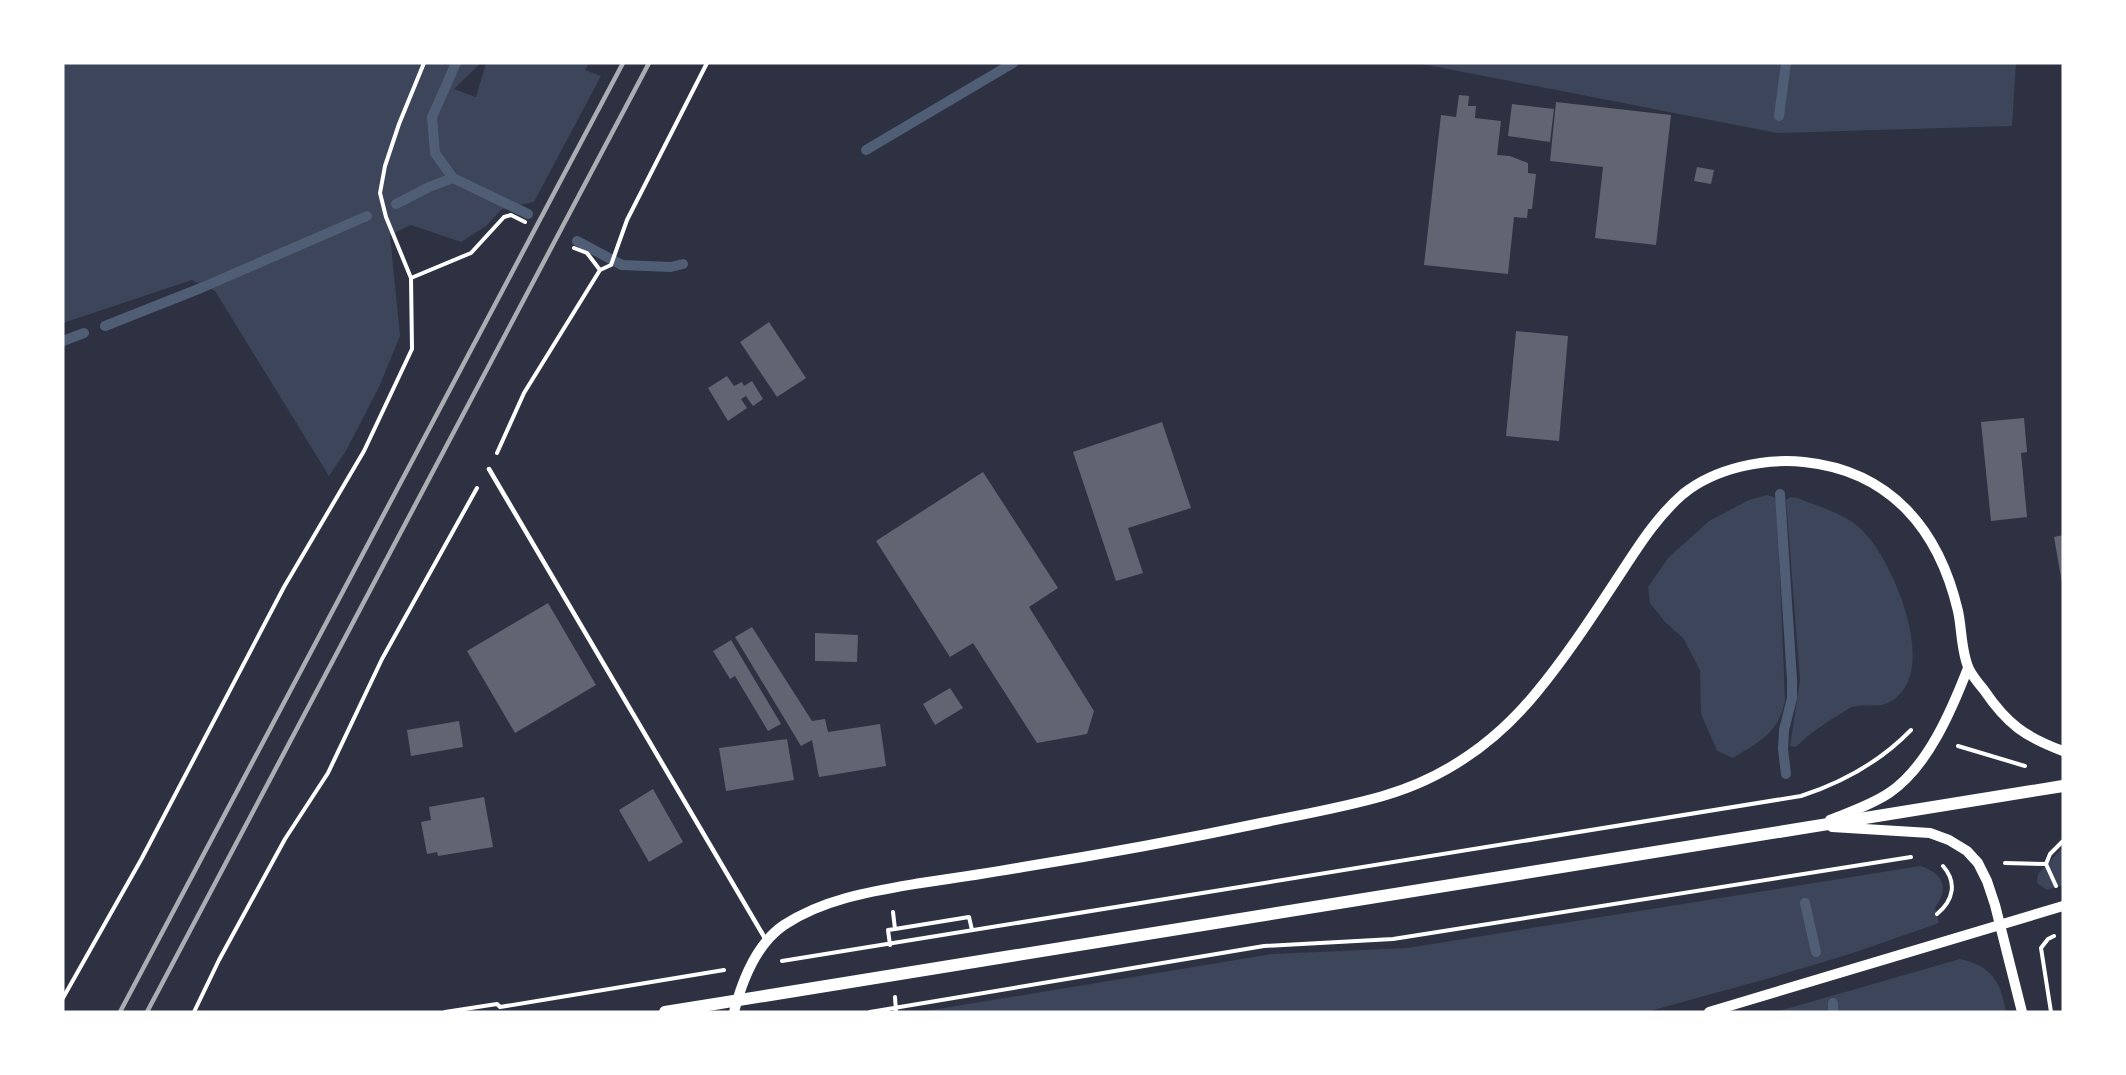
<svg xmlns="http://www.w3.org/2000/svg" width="2126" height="1075" font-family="Overpass,sans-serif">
<rect width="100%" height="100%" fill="#2d3142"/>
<path fill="#3c4559" d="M63 63H481L454 89 476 97 486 63H589L585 70 601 76 534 202 502 209 486 226 461 242 411 225 390 235 400 336 379 387 346 451 329 476 215 291 192 280 63 323Z
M1417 63H2016L2012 126 1777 133Z
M1767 495 1774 497 1777 501 1785 701C1778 734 1759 742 1733 758L1717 751 1715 746 1701 714 1700 670 1683 638 1665 622 1650 603 1648 587 1668 558 1709 521 1749 500Z
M1790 497 1798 498C1819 507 1847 514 1863 531 1892 560 1935 660 1899 695 1881 712 1871 702 1852 707 1848 708 1844 712 1840 714 1824 724 1810 733 1796 747L1790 746 1800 680 1786 500Z
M2063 847V885L2047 890 2037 883 2038 874Z
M1920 866C1943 873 1950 887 1935 908L1939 923 1853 953 1770 978 1646 1012H920L1272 954 1407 948Z
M1960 959C1992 966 2001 982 2006 1012H1775Z"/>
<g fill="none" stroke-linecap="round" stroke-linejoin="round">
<path stroke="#4f5d75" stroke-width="10" d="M1779 116 1786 63
M866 150 1013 63
M453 178 435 153 432 117 456 63
M396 204 429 187 453 178 528 214
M577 241 622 265 671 267 683 264
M105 326 201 288 367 216
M63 341 84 333
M1780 494 1792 680V698L1784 730 1783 749 1786 774
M1805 903 1816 952
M1833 1003V1012"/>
</g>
<path fill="#626471" d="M1459 95 1469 96 1468 106H1476L1475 118 1501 121 1497 155 1510 156 1528 163V173L1536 174 1532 209H1528L1527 218 1514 217 1508 274 1424 265 1441 115 1456 117Z
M1556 102 1671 115 1656 245 1595 238 1603 167 1550 161Z
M1512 104 1554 109 1550 142 1508 136Z
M1697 167 1714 170 1711 184 1694 181Z
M769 322 806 378 777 397 740 342Z
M1516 331 1568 336 1559 441 1506 436Z
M727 376 734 386 742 382 744 386 752 381 763 399 753 406 746 396 741 399 747 408 728 421 708 388Z
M2024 418 2027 452 2021 453 2027 517 1991 521 1981 422Z
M1162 422 1191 508 1128 528 1143 573 1116 581 1073 452Z
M983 472 1058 588 1029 607 1094 711 1087 734 1037 743 973 643 950 657 876 541Z
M2063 535V583H2062L2054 537Z
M548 603 596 685 515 733 467 651Z
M752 627 812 721 825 719 828 732 880 724 886 766 819 777 812 740 801 746 735 637Z
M815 633 858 635 857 662 815 661Z
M731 640 781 724 768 731 735 676 730 679 713 651Z
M950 688 963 708 935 725 923 704Z
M459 721 463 747 411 756 407 730Z
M787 739 794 780 726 791 719 748Z
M653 789 683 842 649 862 619 810Z
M484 797 493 847 438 856 437 852 427 854 421 822 431 820 429 807Z"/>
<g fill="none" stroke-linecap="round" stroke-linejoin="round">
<path stroke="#fff" stroke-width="4" d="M574 248 587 253 600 270 611 265 627 220 707 63
M411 278 471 253 504 217 511 215 525 222
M497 453 524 393 600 270
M1958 746 2025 766
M2005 863 2046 864
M2056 886 2046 864 2050 854 2063 841
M893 912 895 929
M1937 914C1954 900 1957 882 1943 866
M890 945 888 930 895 929 969 917 972 930
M782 961 1801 796C1844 782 1880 762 1911 730
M895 997 896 1012
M63 998 142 858 284 587 364 451 412 349 411 278 386 217 380 193 385 166 399 124 424 63
M194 1012 219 960 285 839 328 773 382 659 477 488
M445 1012 497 1004 500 1007 724 970
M870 1012 1264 946 1393 939 1911 857
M2051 1012 2041 948 2048 939 2054 936"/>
<path stroke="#fff" stroke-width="4.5" d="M489 469 766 940"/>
<path stroke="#fff" stroke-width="10" d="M1830 820C1850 812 1871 805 1889 793 1928 767 1952 709 1968 668
M1832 827 1930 833 1949 840 1967 851 1978 863 1987 881 1995 905 2022 1012
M734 1012C742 981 756 944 784 925 825 898 874 891 921 883 955 878 989 873 1023 867 1104 854 1185 839 1266 822 1305 814 1345 807 1383 796 1445 778 1495 743 1536 693 1565 658 1590 620 1615 582 1635 552 1655 518 1683 494 1715 468 1764 458 1804 462 1891 471 1939 530 1958 611 1962 629 1961 652 1969 669 1973 677 1979 684 1984 690 2007 724 2025 737 2063 751
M1709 1012 2063 906"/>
<path stroke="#fff" stroke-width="12" d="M665 1012 2063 786"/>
<path stroke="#abadb3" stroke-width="4.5" d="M120 1012 623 63
M147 1012 649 63"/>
</g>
<rect width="2126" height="1075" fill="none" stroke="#ffffff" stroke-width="129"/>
</svg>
